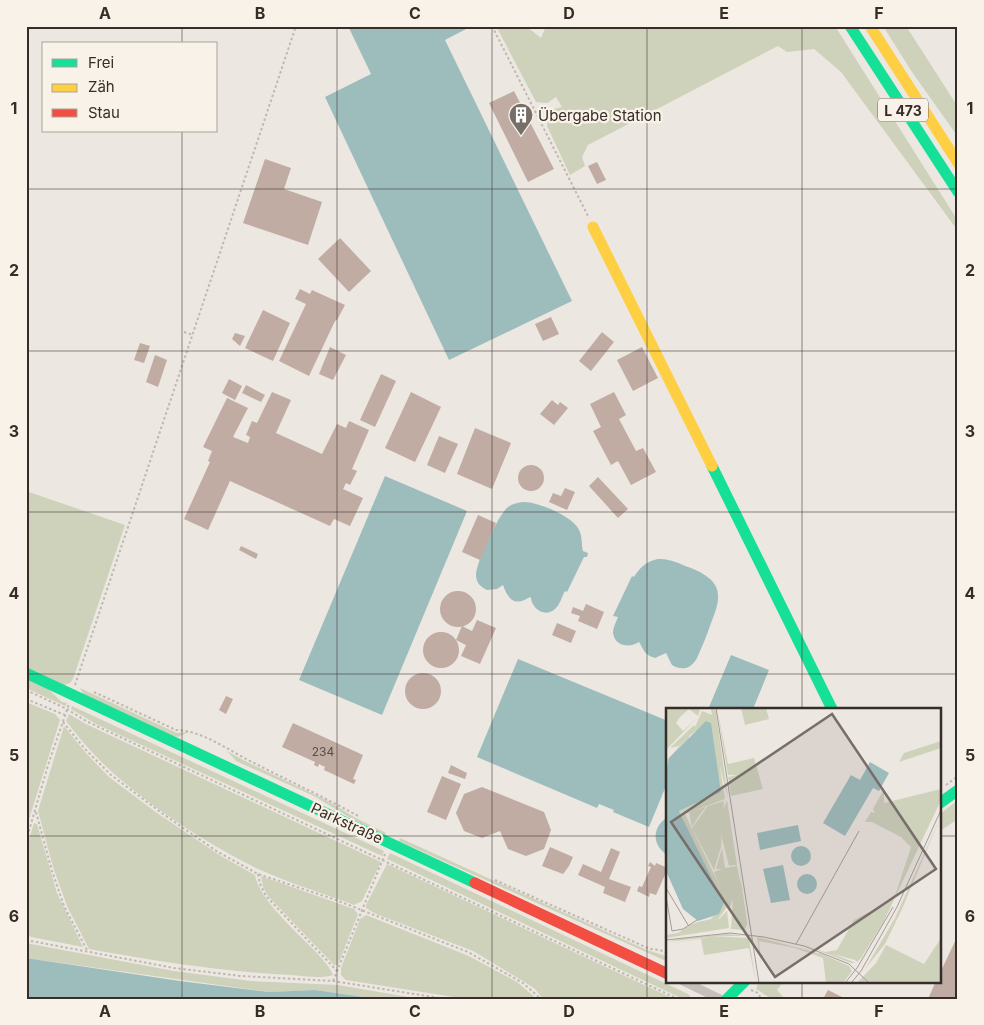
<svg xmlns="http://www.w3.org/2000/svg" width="984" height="1025" font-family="Inter,sans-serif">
<rect width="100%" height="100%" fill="#ede7e1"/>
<path fill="#ced2bb" d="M496 26H526L541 38 546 26H835L958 221V231L841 72 814 49 787 52 778 46 588 145 582 157 585 166 570 175 547 126 548 113 554 109 562 107 556 97 547 103 536 102Z
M883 26H906L958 107V137L912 72Z
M26 491 125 525 73 679 70 683 64 685 26 667Z
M26 677 47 688 62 702 67 703 65 706 26 688Z
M80 688 177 733 189 732 178 737 173 736 84 695Z
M26 702 55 714 60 720 26 829Z
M72 706 384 851 382 856 96 724 71 709Z
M69 714 86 724 381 862 362 901 354 905C322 893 289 883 258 869 209 845 152 808 112 772 95 757 80 739 66 721Z
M64 726 85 752 109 777 157 813 221 856 255 875C259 900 299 934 317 953 323 960 330 967 333 975 321 979 304 976 291 975 223 972 156 961 89 949L67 906 53 867 38 811Z
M227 751 247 762 328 801 354 817 386 833 385 835 352 819 314 796 236 761Z
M958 800V819L940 831V814Z
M34 823 37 824 57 893 83 947 31 937 26 933V849Z
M400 838 647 950 666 956 668 962 399 841Z
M390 853 688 994 693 999H683L387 859Z
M387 864 674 999H543L535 989 523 981 473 951 376 914 366 908V905Z
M261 876 354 909 358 914 338 965H334L268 896 263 887Z
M366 915 469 956 517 982 537 999H466L346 980 341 975V968L360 919Z
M26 943 174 971 251 981 338 985 420 999H378L315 990 269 992 26 958Z
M759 981H784L777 990 785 999C767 999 770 997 756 989Z"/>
<path fill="#9dbdbd" d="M348 26H472L445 40 572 301 449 360 325 97 371 74Z
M385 476 467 511 382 715 299 680Z
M522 502C537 501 571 516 578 528 583 536 581 544 583 551L588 553 587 557H584L567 592 565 591C562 596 560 605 555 609 545 618 532 609 531 598L530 597C514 607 508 599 503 585L497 589 487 590C481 587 476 583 476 575 476 563 498 515 508 507 512 504 517 503 522 502Z
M658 559C670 558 680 564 691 568 722 581 723 594 711 623 707 635 702 647 697 658 691 669 682 671 672 665L666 653 655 658C644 655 644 650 639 642 630 648 615 647 613 633 613 628 616 622 618 617L613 616 632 576 634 577C640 567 647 561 658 559Z
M731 655 769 670 753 709H713L709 707Z
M518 659 668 721V781L649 827 613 812 614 810 599 804 597 808 477 757Z
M668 817V855C651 846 652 826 668 817Z
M26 958 180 981 269 992 315 990 378 999H26Z"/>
<path fill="#c0aca3" d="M514 91 554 169 528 182 489 103Z
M265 159 291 168 284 189 322 202 308 245 243 223Z
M597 162 606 180 597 184 588 166Z
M340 238 371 271 349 292 318 259Z
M300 289 310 294 312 290 345 305 337 320 335 321 309 376 279 361 306 304 295 299Z
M263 310 290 323 273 361 245 348Z
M551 317 559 334 543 341 535 324Z
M602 332 614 342 591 371 579 361Z
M235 333 245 336 240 346 232 339Z
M140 343 150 346 144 363 134 360Z
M330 347 346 355 333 380 319 374Z
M642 347 658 378 633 391 617 360Z
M155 355 167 360 158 387 146 382Z
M381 374 396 381 375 427 360 420Z
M229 379 242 386 235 400 222 393Z
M246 385 265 395 261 402 242 393Z
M272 392 291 400 276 433 322 454 337 424 346 428 349 421 369 430 352 469 357 471 350 485 346 483 343 489 363 498 350 526 334 519 330 526 230 481 208 530 184 519 210 462 208 461 212 451 203 447 227 398 248 408 233 437 248 443 250 437 246 435 252 421 257 423Z
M411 392 441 407 415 462 385 448Z
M614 392 626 415 619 419 636 451 643 448 656 472 631 485 618 461 611 465 593 431 601 427 590 404Z
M552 400 558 405 560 402 568 408 554 425 540 414Z
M475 428 511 443 492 489 457 474Z
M439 436 458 444 445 473 427 465Z
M518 478a13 13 0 1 1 26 0a13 13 0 1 1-26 0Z
M598 477 628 509 618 518 589 486Z
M565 488 575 492 567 510 549 502 553 493 561 496Z
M478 515 496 523 480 560 462 552Z
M241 546 258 554 256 559 239 550Z
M440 609a18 18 0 1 1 36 0a18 18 0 1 1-36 0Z
M586 604 604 612 597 629 578 621 580 616 571 613 573 607 583 611Z
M477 620 496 628 480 664 461 656 466 645 456 640 462 626 472 631Z
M557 623 576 631 571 643 552 635Z
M423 650a18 18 0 1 1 36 0a18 18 0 1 1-36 0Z
M405 691a18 18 0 1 1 36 0a18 18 0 1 1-36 0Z
M226 696 233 699 226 714 219 710Z
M293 723 363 755 353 779 356 780 354 784 324 770 325 767 319 764 318 767 314 765 315 762 282 747Z
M451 765 467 773 465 779 448 773Z
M442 776 461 784 446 820 427 812Z
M482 787 544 812 551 830 544 849 526 856 508 849 500 831 482 838 464 831 456 813 464 794Z
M550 847 573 857 569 866 563 874 542 866Z
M611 848 620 852 609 879 631 887 625 902 603 893 605 887 578 875 583 864 601 872Z
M650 862 655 866 656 863 668 868 656 895 650 893 649 897 637 891 639 886 642 887 651 867 648 866Z
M958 935V999H928L936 981H940V973Z
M828 990 846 999H823Z"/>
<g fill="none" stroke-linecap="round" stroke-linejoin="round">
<path stroke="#bfb8b2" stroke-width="2" stroke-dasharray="2.5 2.5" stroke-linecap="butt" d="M492 26 589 218
M184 332 193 335
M75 685 296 26
M26 690 67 709 86 721 678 999
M94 692 176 730C202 730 231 752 254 763 289 781 324 797 358 816
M26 699 65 715
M63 722 85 749 111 775 163 814 218 852 258 874 336 900 468 952 523 983 541 999
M946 785 958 776
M36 812 52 871 64 906 88 952
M26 841 49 762 69 704
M258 874 260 884 266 896 337 971
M495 880 650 949 660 950 668 954
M26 940 174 968 241 976 333 981 446 999
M333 981 385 854
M751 990 758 993 761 999"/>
<path stroke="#c6c0ba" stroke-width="9" d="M683 981 720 999"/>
<path stroke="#16e098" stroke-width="11" d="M850 26 958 192
M712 466 832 709
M26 673 475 883
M940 803 958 790
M727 999 745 981"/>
<path stroke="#ffcf43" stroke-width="11" d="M870 26 958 163
M593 227 712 466"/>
<path stroke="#f24e42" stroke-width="11" d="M475 883 668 974"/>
</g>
<path fill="none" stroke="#372d28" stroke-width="1" stroke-opacity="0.55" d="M182 26V44M337 26V999M492 26V999M647 26V999M802 26V709M182 131V999M26 189H958M26 351H958M26 512H958M26 674H958M26 836H668M940 836H958M802 981V999"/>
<defs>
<symbol id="building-pin" viewBox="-11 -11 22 30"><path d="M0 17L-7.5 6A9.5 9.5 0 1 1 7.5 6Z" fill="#776e69" stroke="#f9f2e8"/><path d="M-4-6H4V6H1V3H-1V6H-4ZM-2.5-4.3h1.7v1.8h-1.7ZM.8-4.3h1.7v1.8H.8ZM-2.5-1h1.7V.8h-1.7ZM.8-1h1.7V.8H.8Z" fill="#fff"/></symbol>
</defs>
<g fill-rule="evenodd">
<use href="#building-pin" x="507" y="101" width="28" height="38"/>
</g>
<g text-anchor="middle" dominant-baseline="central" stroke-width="4.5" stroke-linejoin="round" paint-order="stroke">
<g font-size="12" fill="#594d47">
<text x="323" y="751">234</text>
</g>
<rect fill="#f9f2e8" stroke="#716862" stroke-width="1" x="878" y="98.5" width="50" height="23" rx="4"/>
<g font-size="14" font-weight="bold" fill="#372d28">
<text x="903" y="110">L 473</text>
</g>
<g font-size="15" fill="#372d28" stroke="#f9f2e8" text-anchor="start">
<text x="538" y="115">Übergabe Station</text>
</g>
<g font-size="15" fill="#372d28" stroke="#f9f2e8">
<text transform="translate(347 823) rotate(25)">Parkstraße</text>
</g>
</g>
<g transform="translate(666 708)">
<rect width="275" height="275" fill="#ede7e1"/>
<path d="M0 0H31L34 2 32 8 23 1 14 9 10 15 17 23 31 10 0 42ZM45 0 50 3 62 91 52 50ZM51 0 62 56 88 50 97 81 65 88 62 69 71 67H62ZM75 0H100L103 11 79 17ZM36 3 46 7 59 91 19 106 58 187 61 199 52 211 32 215H28L45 211 58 195 13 103 55 84 43 13 23 28V30L18 37 3 50V63L0 64 1 52 21 30 13 38 4 40 28 17 29 19ZM275 33V40L233 54 218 81V95L275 81V92L217 215 195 250 191 254 189 252 167 246 190 255H185L133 235 159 244 171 242 188 212 219 196 230 185 245 139 235 129 206 114H199L205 104 209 105 207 101 238 45ZM61 92 71 157 63 158 56 130V105ZM58 93 55 139 48 162 26 120 42 98ZM40 99 32 109 26 119 23 104ZM275 108 236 201 219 236 199 261 229 210ZM56 140 59 160 71 158 75 178 73 158 82 221 81 216 79 222 65 221 67 191 63 201 48 164 56 161H50ZM61 203 63 220 0 230V227L12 225 25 216 53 211ZM61 226 81 228H45L83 230 90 275 83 240 38 247 35 231 0 236 44 229 0 234 18 230ZM91 229 156 246 183 258 186 263 177 275H160L157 250 129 240 93 233 95 256ZM275 230V275H191L210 255 220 237 258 256Z" fill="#ced2bb"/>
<path d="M40 13 45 15 55 84 13 103 58 195 53 206 32 213 17 201 0 163V66L3 50ZM204 54 223 65 213 83 207 80 179 128 157 115 185 67 194 72ZM132 117 135 133 94 142 91 125ZM125 148a10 10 0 1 1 20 0a10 10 0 1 1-20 0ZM117 157 124 192 105 195 97 161ZM131 176a10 10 0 1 1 20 0a10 10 0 1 1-20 0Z" fill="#9dbdbd"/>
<path fill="none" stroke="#a49d97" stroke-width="1" d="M50 0 93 275M0 180 22 217M0 188 6 223 17 221 31 212M0 232 64 225 98 229 138 238 183 256 203 275M130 236 193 123M191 260 227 199M195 263 231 199 275 102M179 275 191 260M185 275 195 263"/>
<path fill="#776e69" fill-opacity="0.15" stroke="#776e69" stroke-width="2.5" d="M166 6 270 161 109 269 5 114Z"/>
<rect width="275" height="275" fill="none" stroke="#372d28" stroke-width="2.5"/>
</g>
<rect width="984" height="1025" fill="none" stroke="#f9f2e8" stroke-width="55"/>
<rect x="42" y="42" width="175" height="90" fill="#f9f2e8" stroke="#aba39b"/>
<rect x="52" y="59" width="25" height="8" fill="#16e098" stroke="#aba39b"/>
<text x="88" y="68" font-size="15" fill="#372d28">Frei</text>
<rect x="52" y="84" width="25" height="8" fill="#ffcf43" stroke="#aba39b"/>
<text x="88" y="92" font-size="15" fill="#372d28">Zäh</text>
<rect x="52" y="109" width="25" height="8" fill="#f24e42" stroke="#aba39b"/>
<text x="88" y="118" font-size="15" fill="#372d28">Stau</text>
<rect x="28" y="28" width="928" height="970" fill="none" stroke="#372d28" stroke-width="2"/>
<g font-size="16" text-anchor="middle" font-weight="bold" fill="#372d28">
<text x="105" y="19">A</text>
<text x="260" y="19">B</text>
<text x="415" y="19">C</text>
<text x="569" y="19">D</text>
<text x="724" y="19">E</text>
<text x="879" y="19">F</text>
<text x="14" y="114">1</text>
<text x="970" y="114">1</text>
<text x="14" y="276">2</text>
<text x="970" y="276">2</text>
<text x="14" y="437">3</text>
<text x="970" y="437">3</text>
<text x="14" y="599">4</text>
<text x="970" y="599">4</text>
<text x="14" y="761">5</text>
<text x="970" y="761">5</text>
<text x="14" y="922">6</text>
<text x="970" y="922">6</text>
<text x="105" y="1017">A</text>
<text x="260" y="1017">B</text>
<text x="415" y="1017">C</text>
<text x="569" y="1017">D</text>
<text x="724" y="1017">E</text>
<text x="879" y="1017">F</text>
</g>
</svg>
